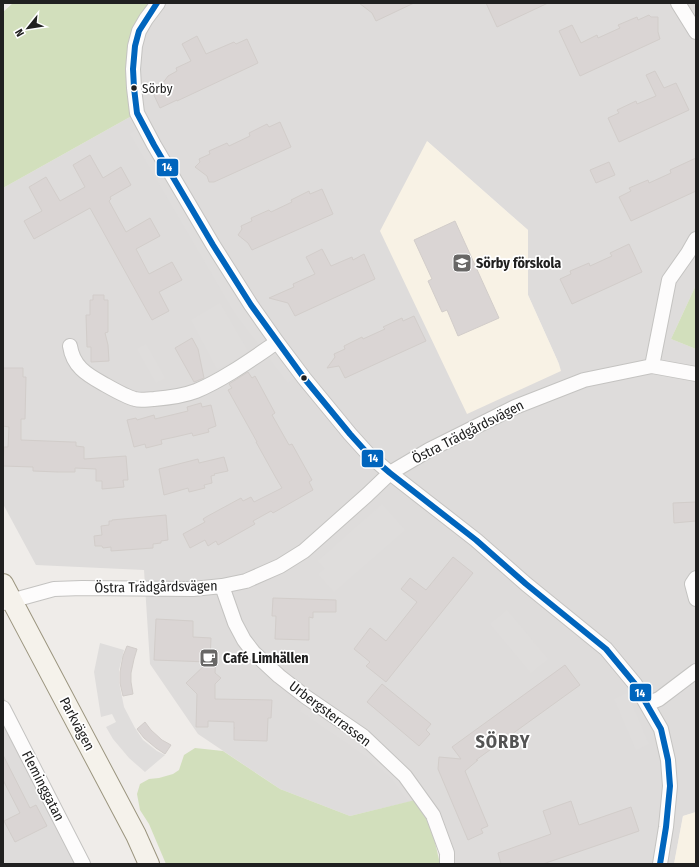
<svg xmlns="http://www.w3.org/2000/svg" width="699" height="867" font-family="'Fira Sans Condensed',sans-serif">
<rect width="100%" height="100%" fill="#efece9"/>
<path fill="#dedcdb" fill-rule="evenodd" d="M156 3H696V285L671 339 696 349V812L683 816 674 864H454V851L439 812 429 797 350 816 280 789 198 734 150 664 144 570 36 565 3 504V188L137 113 133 69ZM427 141 528 230V295L559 364Z
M3 696 90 864H3Z"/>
<path fill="#f8f2e5" d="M427 141 528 230V295L559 364 561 371 467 414 380 231Z
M696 812V864H674L683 816Z"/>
<path fill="#d2dfbc" d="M13 3H158L139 31 137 113 3 188V12Z
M696 285V349L671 339Z
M195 748 223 751 280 789 350 816 415 800 425 812 432 829 440 864H166L149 824 140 810 137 794 140 784 149 779 159 778 173 774 179 770 184 755Z"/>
<path fill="#dfdddc" d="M137 129 244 307 297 377 288 383 234 312 130 134Z
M220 303 249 353 217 369 191 320Z
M146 344 165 378 156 383 137 349Z
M382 504 405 530 334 592 318 574 325 569 318 561Z
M507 610 548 659 531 673 490 624Z
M100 643 124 650 119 670V682L124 707 135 728 143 740 157 751 165 755 145 772 129 758 113 739 106 727 116 722 112 714 101 717 94 672Z
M627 693 649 744 636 750 614 699Z
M306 702 369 745 418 795 408 801 392 779 367 757 300 711Z"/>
<path fill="#dad5d4" stroke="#d2cdca" d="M359 3H414L376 21 372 13Z
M486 3H548L497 27Z
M649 15 651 17H658V32L660 39 580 76 559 31 572 25 581 43 597 35 598 38 620 28 618 25 637 17 638 20Z
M197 36 206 54 234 42 236 44 247 39 258 63 177 101V100L160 108 152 91 160 87 168 76 177 71 176 68 191 61 182 44Z
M655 71 664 88 676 83 689 110 619 142 608 118 619 113 617 110 636 101 637 104 656 96 646 75Z
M280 122 291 147 214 182H209L207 176 195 167 200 162 199 159 210 154 209 151 227 143 229 146 250 136 249 133 267 124 269 127Z
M90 155 103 178 121 167 131 185 110 197 111 199 109 201 126 232 150 218 160 236 136 249 149 274 172 262 182 280 159 292 169 311 152 320 90 208 34 239 24 221 42 211 29 187 46 177 60 201 85 187 73 165Z
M696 158V191L631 221 619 197 631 191 629 188 648 180 649 183 671 173 670 170Z
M609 162 615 175 596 183 590 170Z
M322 189 333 214 252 250 248 243 238 235 242 229 241 226 252 221 251 218 269 210 271 212 292 202 291 200 309 191 310 194Z
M455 221 499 318 458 336 447 310 442 312 428 281 432 279 414 240Z
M629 244 642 272 572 304 560 279 571 274 570 271 589 263 590 266 612 256 610 253Z
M322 249 331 266 352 257 353 260 364 254 375 279 295 316 288 303 269 298 294 287 293 284 315 274 306 257Z
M93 295H104V300H108V332L105 333 108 345 109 361 91 362V347H87L86 315H90V300H93Z
M414 316 426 341 345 378 339 366 327 368 335 357 334 354 345 349 344 346 362 337 363 339 385 329 383 327 402 318 403 321Z
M192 338 198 349 204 378 194 382 175 348Z
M3 368H23V377H26L25 419H21V440L72 442H76V446L84 447V459L126 456 128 480H123L124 487 102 489V481H96V469L75 468V472H58L33 471V467L3 466 4 447H8L9 427 3 426Z
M248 372 252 378 255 376 275 413 272 415 289 445 292 444 312 480 309 482 313 490 273 513 271 511 253 521 255 524 218 545 216 541 208 546 205 540 190 548 183 534 205 522 203 519 206 517 241 498 243 501 251 497 254 502 282 488 276 478 256 442H257L228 390 232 388 229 384Z
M201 403 202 407 211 405 216 426 208 429 209 432 193 436 192 433 175 437 161 440 162 444 146 448 145 444 134 447 127 420 136 418 137 420 154 415 155 419 188 411 187 407Z
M224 457 228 471 214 474 215 475 211 476 212 483 204 485 205 488 189 492 188 488 164 495 159 469 198 459 199 463Z
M696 502V521L674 523 673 503Z
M166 515 168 540 161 541V543L153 544V548L111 551V547L103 548 102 546H95L94 536 102 535 101 526 109 525V521H112V520Z
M453 557 473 573 386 682 366 666 370 662 354 649 370 628 386 641 417 602 401 589 410 578 426 590Z
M273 598 336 600V612H313V618L309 617V640L275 639 276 616H272Z
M156 619 193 621V637L211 638 210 660 216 655 215 673 221 678 215 684V699L272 700 271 718H268L267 741 234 740V728H235H234V722L208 721V727H196L197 694 186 683 208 662 154 660Z
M127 646 137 649 134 659 131 673V682L133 694 123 696 120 683V672L123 656Z
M565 665 580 685 476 760H478L465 771 488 826 481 829 483 833 468 840 438 769 439 757 461 759 452 747Z
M382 684 431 724 426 730 430 734 419 746 367 702Z
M145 722 151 730 162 740 171 745 165 754 156 748 144 738 137 729Z
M3 755 30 808 36 805 47 826 15 842 4 821 20 813 3 780Z
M571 801 579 825 631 807 639 831 543 864H501L498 853 551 834 543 811Z"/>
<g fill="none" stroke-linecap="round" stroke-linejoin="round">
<defs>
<path id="street" d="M158 3 146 19 139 31 135 46 133 69 134 88 137 113 154 145 213 245 251 305 277 342 304 378 350 434 369 455 390 473 476 540 526 584 606 649 635 684 661 729 668 760 670 786 666 827 660 864
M678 3 696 32
M70 346C73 366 86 374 102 383 111 388 126 397 135 399 141 401 148 399 154 399 167 398 183 396 196 391 223 380 252 359 277 342
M652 366 669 280 688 253 696 239
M696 578 692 584 696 599
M222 586 235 623 244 640 254 653 279 676 306 697 363 736 405 776 433 815 447 853V864
M3 603 54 589 82 588 193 589 222 586 246 581 280 566 304 551 367 495 390 473 429 450 515 407 584 380 652 366 696 374
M647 704 659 699 696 671
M3 708 83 864"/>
<path id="secondary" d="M3 584 136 835 149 864"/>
</defs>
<use href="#street" stroke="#c4c3c1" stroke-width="16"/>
<use href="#secondary" stroke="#9b957f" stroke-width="22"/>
<use href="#street" stroke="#fdfcfc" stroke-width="14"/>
<use href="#secondary" stroke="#f5f2eb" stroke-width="20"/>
<defs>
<path id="bus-1" d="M157 3 139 31 135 46 133 69 134 88 137 113 154 145 213 245 251 305 304 378 350 434 369 455 390 473 476 540 526 584 606 649 635 684 661 729 668 760 670 786 666 827 660 864"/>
</defs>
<use href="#bus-1" stroke="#fff" stroke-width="9"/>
<use href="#bus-1" stroke="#0065bd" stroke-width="6"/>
</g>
<defs>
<symbol id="school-square" viewBox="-11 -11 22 22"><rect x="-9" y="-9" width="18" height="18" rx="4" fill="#686766" stroke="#fff"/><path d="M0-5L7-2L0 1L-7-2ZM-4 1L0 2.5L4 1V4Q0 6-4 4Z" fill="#fff"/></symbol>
<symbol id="cafe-square" viewBox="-11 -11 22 22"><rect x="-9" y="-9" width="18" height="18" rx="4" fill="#686766" stroke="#fff"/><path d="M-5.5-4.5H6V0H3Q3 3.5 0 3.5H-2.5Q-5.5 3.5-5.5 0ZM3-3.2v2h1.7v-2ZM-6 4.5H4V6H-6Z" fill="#fff"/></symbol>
</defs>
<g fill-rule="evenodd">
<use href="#school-square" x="451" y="252" width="22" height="22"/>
<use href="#cafe-square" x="198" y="647" width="22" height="22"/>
</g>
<g fill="#202020" stroke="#fff" stroke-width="1.5">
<circle cx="134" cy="88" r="3.5"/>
<circle cx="304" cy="378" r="3.5"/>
</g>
<g text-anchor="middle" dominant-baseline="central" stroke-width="3.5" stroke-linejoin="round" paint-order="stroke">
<g font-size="13" fill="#202020" stroke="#fff" text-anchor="start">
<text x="142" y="88">Sörby</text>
</g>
<g font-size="14" font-weight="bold" fill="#202020" stroke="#fff" text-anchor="start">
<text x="476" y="263">Sörby förskola</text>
<text x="223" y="658">Café Limhällen</text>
</g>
<g font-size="14" fill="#202020" stroke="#fff">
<text transform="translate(468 432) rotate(-27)">Östra Trädgårdsvägen</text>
<text transform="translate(156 587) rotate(-1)">Östra Trädgårdsvägen</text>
<text transform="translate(330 714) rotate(37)">Urbergsterrassen</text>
<text transform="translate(77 724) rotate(62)">Parkvägen</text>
<text transform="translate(43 786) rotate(63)">Fleminggatan</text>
</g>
<g font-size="18" font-weight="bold" letter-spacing="1" fill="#535353" stroke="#fff">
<text x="503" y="742">SÖRBY</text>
</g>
</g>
<g stroke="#fff" stroke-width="1.5">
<rect x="156" y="158" width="23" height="19" rx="4" fill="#0065bd"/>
<rect x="361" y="449" width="23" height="19" rx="4" fill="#0065bd"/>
<rect x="629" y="683" width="23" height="19" rx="4" fill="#0065bd"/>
</g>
<g font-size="11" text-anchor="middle" font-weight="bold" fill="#fff">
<text x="167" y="171">14</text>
<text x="373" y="462">14</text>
<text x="640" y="697">14</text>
</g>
<rect width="699" height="867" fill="none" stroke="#202020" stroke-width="8"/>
<g transform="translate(28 28) rotate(240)" stroke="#ffffff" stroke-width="3" paint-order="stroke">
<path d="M0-3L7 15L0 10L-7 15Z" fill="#202020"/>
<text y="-6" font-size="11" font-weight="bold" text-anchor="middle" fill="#202020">N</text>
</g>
</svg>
